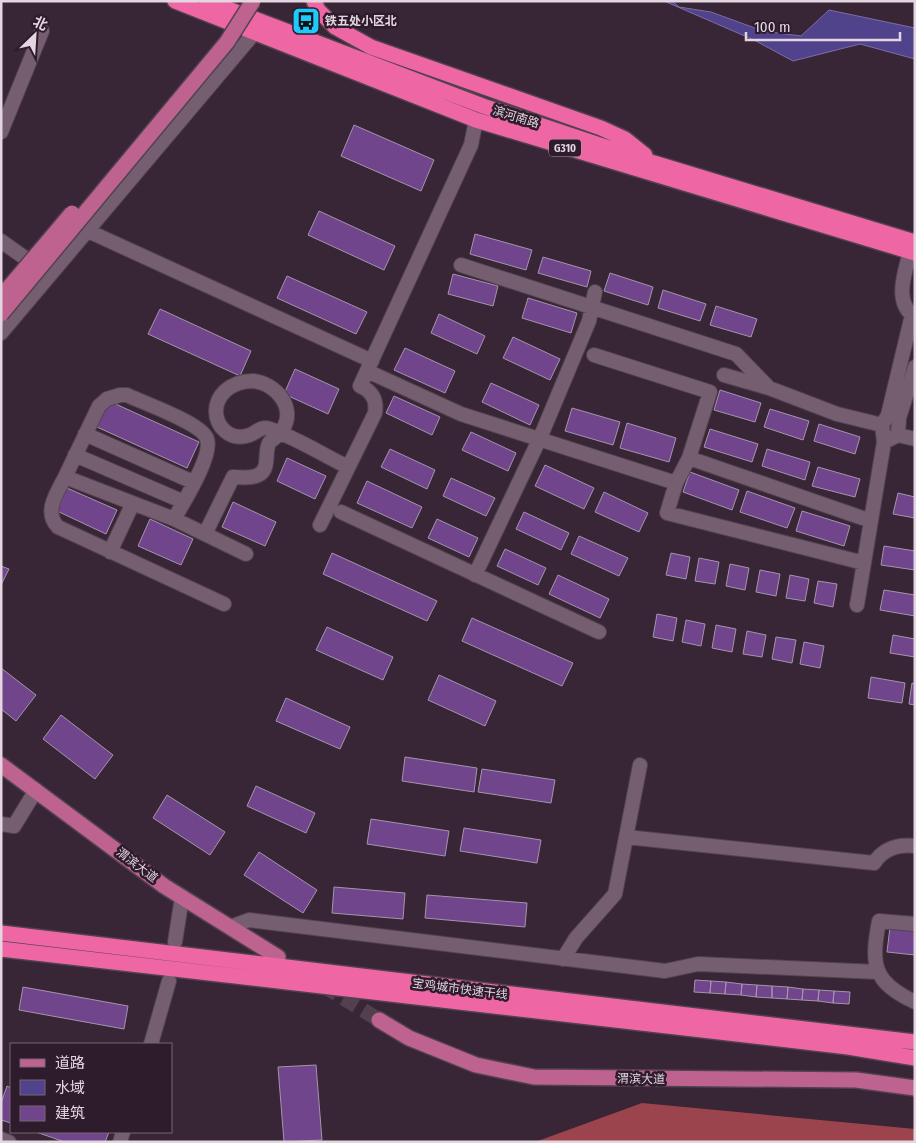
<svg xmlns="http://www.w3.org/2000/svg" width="916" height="1143" font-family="'Fira Sans Condensed','Noto Sans SC',sans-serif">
<rect width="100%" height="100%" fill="#382535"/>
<path fill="#9c444d" d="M642 1103 915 1129V1142H535Z"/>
<path fill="#51428c" stroke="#7d6ea5" d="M664 1H672L679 7 711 12 763 31 801 36 829 10 915 28V59L860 44 793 61 754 40Z"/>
<path fill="#71458b" stroke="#a395ad" d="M354 125 434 160 421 191 341 156Z
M319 211 395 246 384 270 308 235Z
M475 234 532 250 526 270 470 254Z
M543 257 591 271 587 287 538 273Z
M610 273 653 287 648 305 604 291Z
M453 274 498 286 493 306 448 294Z
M287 276 367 312 356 334 277 298Z
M663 290 706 304 700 321 658 308Z
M528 298 577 313 571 333 522 318Z
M716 306 757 319 751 337 710 325Z
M160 309 251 351 240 376 148 334Z
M439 314 485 336 477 354 431 333Z
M513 337 560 359 550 380 503 358Z
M405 348 455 371 445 393 394 370Z
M295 369 339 389 328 414 284 394Z
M491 383 539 405 530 425 482 402Z
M720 390 761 403 755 422 714 410Z
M394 396 440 417 432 435 386 413Z
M109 401 199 442 187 468 97 427Z
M572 408 620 422 613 445 565 431Z
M770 409 809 421 803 440 764 427Z
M627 423 676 438 669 462 620 448Z
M819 424 860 437 855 454 814 441Z
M710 429 758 444 752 462 704 447Z
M471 432 516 453 508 471 462 450Z
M390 449 435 470 427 489 381 467Z
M767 449 810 462 805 480 762 466Z
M287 458 326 476 315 499 277 481Z
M545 465 594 488 584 509 535 486Z
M818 467 860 479 855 497 812 486Z
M690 472 739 490 732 510 683 492Z
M451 478 495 498 486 516 443 496Z
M367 481 422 507 412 528 357 503Z
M67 488 117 510 106 534 57 511Z
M747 491 795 508 787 528 740 512Z
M604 492 648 513 639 532 595 512Z
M898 493 915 497V518L893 514Z
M233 502 276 522 265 546 222 527Z
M802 511 850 526 844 546 796 531Z
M524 512 569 533 561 550 516 529Z
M150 519 193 539 181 565 138 546Z
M437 519 478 538 469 557 428 538Z
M579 536 628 558 619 576 571 554Z
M884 546 915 551V570L881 565Z
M505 549 546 568 538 585 497 566Z
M332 553 437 601 427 621 323 574Z
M671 553 690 557 686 579 666 575Z
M699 558 719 562 715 584 695 581Z
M730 564 749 568 745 590 726 586Z
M1 566 9 569 1 585Z
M760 570 780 574 776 596 756 592Z
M558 575 609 599 600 618 549 594Z
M790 575 809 579 805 601 786 598Z
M818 581 837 584 833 607 814 603Z
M884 590 915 595V616L880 610Z
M657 614 677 618 673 641 653 637Z
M472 618 573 663 562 686 462 641Z
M686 620 705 624 701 646 682 642Z
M716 625 736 629 732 652 712 648Z
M327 627 393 657 383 680 316 650Z
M747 631 766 635 762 657 743 654Z
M893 635 915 639V657L890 653Z
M776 637 796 640 792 663 772 659Z
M804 642 824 646 820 668 800 664Z
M1 668 36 695 16 721 1 709Z
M439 675 496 701 485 726 428 700Z
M871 677 905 683 902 703 868 698Z
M912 683 915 684V705L909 704Z
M286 698 350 727 340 749 276 721Z
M61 715 113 755 95 779 43 739Z
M405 757 477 768 474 792 402 781Z
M482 769 555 780 551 803 478 792Z
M256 786 315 813 306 833 247 806Z
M167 795 225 832 210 855 153 818Z
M371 819 449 831 445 856 367 844Z
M464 828 541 840 537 863 460 851Z
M259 852 317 890 303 913 244 875Z
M334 887 405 893 403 919 332 913Z
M427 895 527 903 525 927 425 918Z
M890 927 915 930V955L887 952Z
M695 980 711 981 710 993 694 992Z
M711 981 726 982 725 994 710 993Z
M726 982 742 984 741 995 725 994Z
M742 984 757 985 756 997 741 995Z
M757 985 772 986V998L756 997Z
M772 986 788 987 787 999 772 998Z
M23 987 128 1006 124 1029 19 1010Z
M788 987 803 989 802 1000 787 999Z
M803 989 819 990 818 1001 802 1000Z
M819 990 834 991 833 1003 818 1001Z
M834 991 850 992 849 1004 833 1003Z
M316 1065 322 1140 284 1142 278 1067Z
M7 1086 11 1088V1123L1 1120V1103Z
M36 1132H109L105 1142H65Z"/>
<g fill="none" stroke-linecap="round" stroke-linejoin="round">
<path stroke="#52404f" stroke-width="15" stroke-dasharray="15 8" stroke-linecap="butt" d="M324 986 379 1020"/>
<defs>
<path id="minor" d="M1 132 42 31
M88 231 372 361
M1 241 39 268
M910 252C905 272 893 303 915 317
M461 265 736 354 769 388
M1 333 255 32
M594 355 710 392 689 458 676 483 667 513 864 563
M367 371 461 414 676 483
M724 375 769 388 837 414 882 425
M120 395H127C143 403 202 423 207 439 213 456 183 503 174 519L65 477 99 406 107 399Z
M85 434 193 482
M898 435 915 439
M884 442 898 435 899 418 915 367
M75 455 184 502
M689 458 871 521
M65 477C57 493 43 512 58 527L224 604
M341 512 599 632
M174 519 246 554
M320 525 375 413C377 401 373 391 360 386L471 145 476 120
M205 534 233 477C246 478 264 480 266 463 267 456 266 450 269 443 274 437 281 435 284 427 295 406 275 383 253 381 243 381 233 384 225 391 220 396 216 403 216 411 216 427 230 440 246 436 255 435 260 425 270 429 297 438 323 455 348 467
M110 552 132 505
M475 575 540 438 589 321 595 292
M857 605 884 442 882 425 888 415 912 315
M1 824 14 826 36 790
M626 837 874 863C884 848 898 844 915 846
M915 924 879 921C871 964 872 982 915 1002
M230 927 249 920 665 971 698 964 877 972
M175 942 182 897
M563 959 576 938 615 894 640 765
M151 1044 169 981
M1 1139 9 1142
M120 1142 123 1132"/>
<path id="major" d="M1 765 164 886 278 957
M379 1020 409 1038 476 1065 534 1077 856 1080 915 1088"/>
<path id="highway" d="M175 1 476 120 915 253
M207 1 483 106 654 163 915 242
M314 1 318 10 335 27 371 47 601 128 625 139 645 155
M1 933 915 1042
M1 949 848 1047 915 1058"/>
</defs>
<use href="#minor" stroke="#52424f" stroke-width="16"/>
<use href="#major" stroke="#52424f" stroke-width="18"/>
<use href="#highway" stroke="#52424f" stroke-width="18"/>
<use href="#minor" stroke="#755e70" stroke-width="14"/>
<use href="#major" stroke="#be638f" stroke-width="15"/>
<use href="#highway" stroke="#ee67a4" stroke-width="15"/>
<defs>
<path id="major-bridge" d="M1 297 72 213
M1 314 227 42 253 1"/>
</defs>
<use href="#major-bridge" stroke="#52424f" stroke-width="18" stroke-linecap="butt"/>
<use href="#major-bridge" stroke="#be638f" stroke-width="15"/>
</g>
<defs>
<symbol id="bus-square" viewBox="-11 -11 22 22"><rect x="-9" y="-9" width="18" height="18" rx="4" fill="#1dc9fd" stroke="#2e1b2b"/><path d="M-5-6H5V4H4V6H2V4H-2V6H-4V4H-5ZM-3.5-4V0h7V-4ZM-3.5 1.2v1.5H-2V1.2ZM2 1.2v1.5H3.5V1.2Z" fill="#111"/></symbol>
</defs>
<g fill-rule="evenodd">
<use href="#bus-square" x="290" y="5" width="32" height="32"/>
</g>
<g text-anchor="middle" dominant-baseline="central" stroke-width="5" stroke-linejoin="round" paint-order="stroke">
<rect fill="#2e1b2b" stroke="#ad9eaa" stroke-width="1" x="549" y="139.5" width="32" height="17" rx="4"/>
<g font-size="11" font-weight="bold" fill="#e3d6e0">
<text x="565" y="148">G310</text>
</g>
<g font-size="12" font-weight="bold" fill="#e3d6e0" stroke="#2e1b2b" text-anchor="start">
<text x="325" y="21">铁五处小区北</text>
</g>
<g font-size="12" fill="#e3d6e0" stroke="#2e1b2b">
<text transform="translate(516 117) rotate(17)">滨河南路</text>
<text transform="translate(137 865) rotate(37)">渭滨大道</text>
<text transform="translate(460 989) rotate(7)">宝鸡城市快速干线</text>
<text transform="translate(641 1079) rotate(1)">渭滨大道</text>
</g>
</g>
<rect width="916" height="1143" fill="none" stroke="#e3d6e0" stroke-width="5"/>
<rect x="10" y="1043" width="162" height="90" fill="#2e1b2b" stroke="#766673"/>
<rect x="20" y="1059" width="25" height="8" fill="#be638f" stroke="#766673"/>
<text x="55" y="1068" font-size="15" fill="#e3d6e0">道路</text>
<rect x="20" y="1080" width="25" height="15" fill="#51428c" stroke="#766673"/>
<text x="55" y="1093" font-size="15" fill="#e3d6e0">水域</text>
<rect x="20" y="1106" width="25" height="15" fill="#71458b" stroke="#766673"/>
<text x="55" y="1118" font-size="15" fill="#e3d6e0">建筑</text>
<g transform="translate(35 35) rotate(25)" stroke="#2e1b2b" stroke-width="4" paint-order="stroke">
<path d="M0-4L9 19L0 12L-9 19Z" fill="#e3d6e0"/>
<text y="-8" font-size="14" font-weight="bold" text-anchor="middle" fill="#e3d6e0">北</text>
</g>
<path d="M746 32v8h154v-8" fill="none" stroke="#e3d6e0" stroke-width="2.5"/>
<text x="754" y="32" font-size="15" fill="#e3d6e0" stroke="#2e1b2b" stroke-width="4" paint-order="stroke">100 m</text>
</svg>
